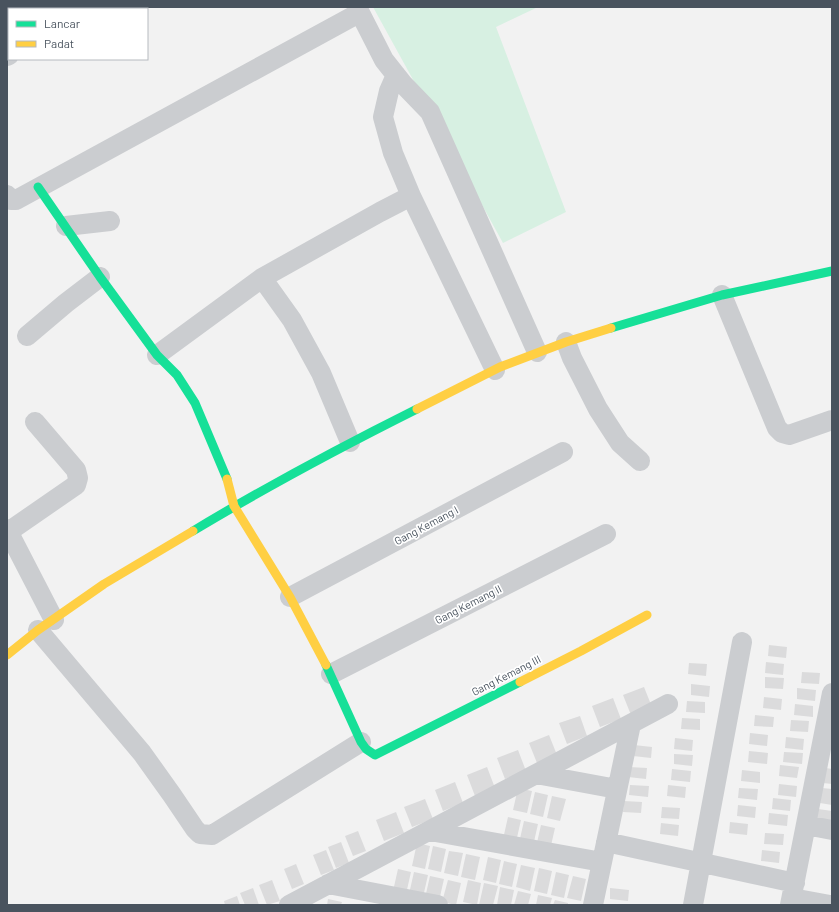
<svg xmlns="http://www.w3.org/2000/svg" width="839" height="912" font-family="Barlow,sans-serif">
<rect width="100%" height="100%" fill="#f2f2f2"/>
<path fill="#d7f0e2" d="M373 7H538L496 27 566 212 503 243Z"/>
<path fill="#dbdbdc" d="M769 645 787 647 786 658 768 656Z
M766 662 784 664 783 675 765 673Z
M689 663 707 664 706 676 688 674Z
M802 672 820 673 819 684 801 683Z
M765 677 784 678 783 689 765 688Z
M691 684 710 686 709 697 691 695Z
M644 687 652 707 631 715 623 695Z
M797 688 816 690 815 701 797 699Z
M764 697 782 699 781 710 763 708Z
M613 698 621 719 600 727 592 706Z
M687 701 705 702V713L686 712Z
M795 704 813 706V717L794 715Z
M755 715 774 717 773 727 754 726Z
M580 716 587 736 567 744 559 723Z
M682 718 700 719V730L681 729Z
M791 720 809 721 808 732 790 731Z
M750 733 768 735 767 746 749 744Z
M549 735 557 755 537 763 529 743Z
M786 737 804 739 803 750 785 748Z
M675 738 693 740 692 751 674 749Z
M634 745 652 747 651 758 633 756Z
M518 750 526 771 505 779 497 758Z
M749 751 768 753 767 764 748 762Z
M784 752 803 753 802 764 783 762Z
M674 754 693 755 692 766 674 764Z
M780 765 799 767 797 778 779 776Z
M487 767 495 788 475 796 467 775Z
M629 767 647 768 646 779 628 777Z
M826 768 832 769V784L823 783Z
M672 769 691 771 690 782 671 780Z
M742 770 760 772V783L741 781Z
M455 782 463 803 443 811 435 790Z
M779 784 797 786 796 797 778 795Z
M630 785 649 786 648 797 629 795Z
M668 785 686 787 685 798 667 796Z
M518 788 532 791 527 813 513 810Z
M739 788 758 789 757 800 738 798Z
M822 788 832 789V805L820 803Z
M535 792 548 795 543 817 530 814Z
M552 796 566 799 560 821 547 818Z
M773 798 791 800 790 811 772 809Z
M425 799 433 819 412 827 404 807Z
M624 801 642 802 641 813 623 812Z
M738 805 756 807 755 818 737 816Z
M662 807 680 808 679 819 661 818Z
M818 809 832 811V821L816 819Z
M396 812 404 833 384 841 376 820Z
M769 813 788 815 787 826 768 824Z
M508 817 521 820 516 842 503 839Z
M524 821 538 824 533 846 519 843Z
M730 822 748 824 747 835 729 833Z
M661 823 679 825 678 836 660 834Z
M541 825 555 828 550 850 536 847Z
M358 831 366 851 353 856 345 836Z
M765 833 784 834 783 845 764 844Z
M341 842 349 863 336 868 328 847Z
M417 843 430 846 425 869 412 866Z
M433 846 446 849 441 872 428 869Z
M326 850 334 870 321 875 313 855Z
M762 850 780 852 779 863 761 861Z
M449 851 463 853 458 876 444 873Z
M466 854 480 857 475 880 461 877Z
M488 857 501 860 496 883 483 880Z
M504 861 517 864 512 887 499 884Z
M296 864 304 884 292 889 284 869Z
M521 865 535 868 530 891 516 887Z
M539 868 552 871 547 894 534 891Z
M398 869 411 872 406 894 393 891Z
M414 872 428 875 423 897 409 894Z
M556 872 569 875 564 898 551 895Z
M430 876 444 879 439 901 425 898Z
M573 876 586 879 581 901 567 898Z
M272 880 280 901 267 905 259 885Z
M448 880 461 883 456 905 442 902Z
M468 880 481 883 477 905 463 902Z
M484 883 498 886 493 905H479Z
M500 887 514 890 511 905H497Z
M253 888 259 905H245L240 893Z
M610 888 629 890 628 901 610 899Z
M518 891 531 894 528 905H514Z
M538 895 552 898 550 905H536Z
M237 896 240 905H225L224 901Z
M328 899 342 902 341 905H327Z
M555 900 568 903V905H553Z"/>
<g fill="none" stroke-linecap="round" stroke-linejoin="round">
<path stroke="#cbcdd0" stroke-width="20" d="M357 7 384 60 403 84 430 112 537 352
M129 9 134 7
M7 56 9 55
M396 75 389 91 383 117 393 153 411 196
M7 195 11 200H16L359 13
M66 226 110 221
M262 278 292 320 321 373 350 442
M722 295 777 428 782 433 789 435 832 420
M27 336 66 303 100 277
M566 342 572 358 598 409 620 443 640 461
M157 355 262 278 380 212 411 196 495 370
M7 529 54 620
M8 532 76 485 78 478 76 470 35 422
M290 597 563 452
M38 630 142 753 172 795 195 829 200 834 212 835 361 742
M331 674 606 534
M536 774 617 789
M806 825 832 830
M430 831 602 862
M606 842 795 883
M328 884 438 905
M792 898 830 905
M289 905 668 704
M593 905 631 724
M693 905 742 642
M790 905 832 693"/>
<path stroke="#16e098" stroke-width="9" d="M38 187 100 277 157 355 177 375 195 403 227 479
M611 328 722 295 832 271
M193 531C266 487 341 447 417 409
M326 665 361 742 366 749 375 755 520 682"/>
<path stroke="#ffcf43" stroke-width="9" d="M417 409 500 367 566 342 611 328
M227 479 234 506 290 597 326 665
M7 655 38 630 104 584 193 531
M520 682 581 651 647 615"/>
</g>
<g text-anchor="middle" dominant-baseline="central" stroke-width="3.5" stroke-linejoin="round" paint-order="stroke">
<g font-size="11" fill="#49535e" stroke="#fff">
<text transform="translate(426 525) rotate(-28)">Gang Kemang I</text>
<text transform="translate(468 604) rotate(-27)">Gang Kemang II</text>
<text transform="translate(506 675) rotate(-27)">Gang Kemang III</text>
</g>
</g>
<rect width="839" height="912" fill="none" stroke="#49535e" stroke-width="16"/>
<rect x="8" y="8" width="140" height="52" fill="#ffffff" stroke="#b6babf"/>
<rect x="16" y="21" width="20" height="6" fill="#16e098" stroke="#b6babf"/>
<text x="44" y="28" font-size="12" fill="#49535e">Lancar</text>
<rect x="16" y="41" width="20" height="6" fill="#ffcf43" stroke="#b6babf"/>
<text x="44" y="48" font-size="12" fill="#49535e">Padat</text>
</svg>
